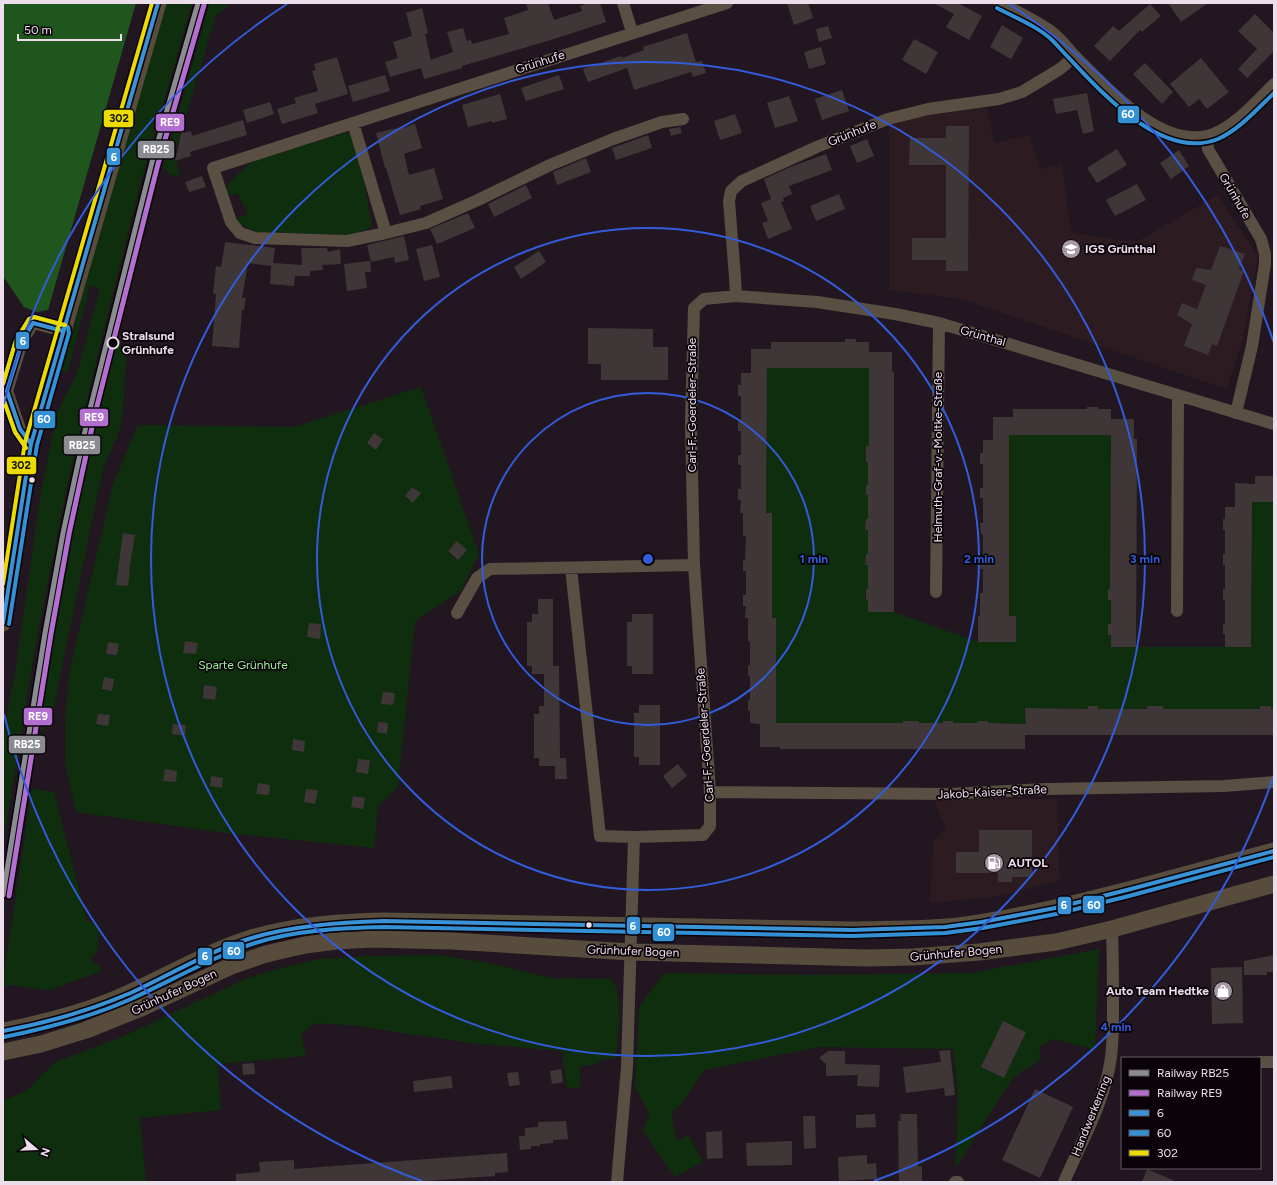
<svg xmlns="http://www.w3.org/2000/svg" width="1277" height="1185" font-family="Figtree,sans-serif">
<rect width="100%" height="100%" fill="#221721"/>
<path fill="#2c1b21" d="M987 107 994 143 1029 135 1040 169 1062 164 1071 233 1136 242 1218 195 1258 256 1243 339 1226 389 962 299 889 290V125L908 118Z
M933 798 1057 799 1060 881 998 896 930 903 933 840 946 830Z"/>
<path fill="#0e2e0d" d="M163 3H192L141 181 102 337 66 491 37 637 3 844V737L17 660 41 492 57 413 77 373 100 288 90 286 68 372 62 371 79 309 83 278Z
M210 3H232L216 15 174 155 180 174 172 176 163 167Z
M348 132 360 156 372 227 352 235 259 232 247 228 236 220 248 214 237 193 226 197 228 183 253 161Z
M115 345 128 347C124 369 125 390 123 412 121 432 111 450 103 468L53 711 43 730 34 731 46 661 70 539Z
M767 368H869V446L866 447V462H871L868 485H866V495H868V519L866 520V530H868V554H866L865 562 868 565V589H866L865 599 868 600V612H894L978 642H1016V617L1009 616V435H1116L1115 439 1111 440 1110 589 1108 590V600H1111V624H1108V635H1111V647H1251L1252 502H1274V709H1173V711H1163V706L1147 709H1098V706H1088V709L1026 708V724L988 723V721H978L977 723H953V721H943V723H919V721H903V726L776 728V618H772V513H766Z
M421 387 479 554 461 591 415 621 398 787 378 807 374 848 218 832 76 812 65 763V719L69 674 113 484 138 425 294 427Z
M32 789 54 792 87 921 96 923 99 934 97 953 89 960 101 967 102 971 49 990 38 989 11 985 3 987V979Z
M1099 949 1095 1050 1054 1039 1039 1047 1041 1060 1013 1077 955 1169 958 1096 953 1049 819 1047 704 1070 680 1106 672 1112 676 1141 688 1135 703 1162 675 1177 643 1130 650 1114 635 1087 639 1007 664 973 809 975 972 973Z
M438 955 484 962 552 978 602 979 610 978C625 993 618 1037 616 1058L604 1059 594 1065 580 1066V1087L567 1088 562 1051 472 1043 395 1032 359 1026 315 1023 301 1034 306 1056 218 1064 221 1110 140 1118 146 1182H3V1101L27 1090 55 1062 124 1036 245 979 273 970 320 959 370 956Z"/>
<path fill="#1f561e" d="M3 3H136L48 310 37 312 24 307 3 276Z"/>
<path fill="#3f3637" d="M526 3H548L554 20 582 11 580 6 589 3H600L606 22 551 40 462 66V68L424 79 421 68 390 77 385 62 398 58 393 42 412 36 406 13 422 8 428 33 425 34 431 60 453 52 447 32 463 28 467 41 471 40 472 44 509 34 504 18 528 10Z
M787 3H808L813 18 794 25Z
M933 3H958L982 16 969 40 946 27 954 14Z
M1168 3H1208L1181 22Z
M1150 4 1161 16 1142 32 1140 30 1110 61 1094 46 1113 26 1119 31Z
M1255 14 1274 33V51L1247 78 1238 69 1257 49 1238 31Z
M1002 25 1023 38 1011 59 990 47Z
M828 26 832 38 819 42 816 29Z
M687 33 696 62 702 61 706 73 693 77 691 72 634 90 627 68 588 82 583 69 621 56 622 58 644 50 643 47Z
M914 39 938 52 926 74 902 60Z
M821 47 826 64 809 69 804 52Z
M337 57 348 94 315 104 318 113 282 124 277 109 296 103 294 98 318 91 312 71 316 70 314 64Z
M1201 58 1229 92 1207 109 1199 99 1189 107 1170 84Z
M1145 63 1173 92 1162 104 1133 74Z
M385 75 390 91 353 102 348 86Z
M559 75 564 89 526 101 521 88Z
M842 90 849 111 822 120 815 99Z
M1087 93 1094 131 1083 134 1077 110 1056 114 1053 99Z
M500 94 507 119 492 123V121L468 127 462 105Z
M789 96 798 121 775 128 767 103Z
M270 102 274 114 247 123 243 110Z
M735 114 742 133 720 140 714 121Z
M243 120 247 135 190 152 191 156 175 161 182 129 184 133 191 131 192 136Z
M415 124 422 148 404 154 409 175 434 168 443 199 420 206 421 209 400 215 386 168H385L376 133 397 128V130Z
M946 126H969L968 271H946V260H912V238H946V165H909L910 138H946Z
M680 127 682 133 671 136 669 129Z
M648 135 652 148 616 160 612 148Z
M867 139 874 156 857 163 850 146Z
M1117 149 1127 165 1097 183 1087 168Z
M1179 150 1189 166 1171 179 1160 163Z
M826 154 832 170 789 186 792 194 783 198 784 201 781 202 792 229 768 239 762 223 768 221 761 203 771 199 764 179 788 168Z
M586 158 591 172 557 185 553 172Z
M202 176 206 187 189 192 185 182Z
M1137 184 1146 200 1115 216 1106 200Z
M526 185 532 198 494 217 488 204Z
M839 194 845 209 816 221 810 206Z
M468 213 475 228 437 244 430 229Z
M404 236 409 260 395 263 394 257 371 262 367 245Z
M225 242 275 248 273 263 288 264 302 265 301 248H327L328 252 340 249 341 264 322 265 323 270 310 271V276H295L294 286 270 284 271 266 248 263 242 298H246L244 310H242L239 348 212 346 216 294 213 293 216 266 221 267Z
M432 245 440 277 424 281 416 249Z
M1220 246 1245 254 1239 269 1244 271 1217 346 1212 344 1208 355 1184 346 1192 324 1177 315 1182 303 1197 309 1206 285 1192 280 1196 268 1211 270Z
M539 251 546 262 521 279 514 267Z
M370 261 371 272H365L367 288 347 291 344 264Z
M588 328 653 329V347H668V380H601V364H588Z
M845 339H856V342H869V352H892V372H894V612H868V600H866V589H868V565H865L866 554H868V530H865L866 519H868V495H866V485H868V462H866V446H869V368H767L766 513H772V618H776V723H903V721H919V723H943V721H953V723H977L978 721H988V723L1026 724 1025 708 1088 709V706H1098V709H1147V706H1163V709H1260V706H1271V709H1274V735H1025V749H780V747H760V724L750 723V711H748V700H750V676H748V665H750V641H748V618H745L746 606H743V595H746V571H743V560H745L746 536H743V513H740L741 500H738V489H741V465H738V455H741V431H738V420H741V396H738V385H741V373H751V349H771V342H845Z
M1087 407H1098V409H1111V419H1134V439H1137V451L1136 647H1111V635H1108V624H1111V600H1108V589H1110L1111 435H1009V616H1016V642H978V616H980V593H983V569H980V558H983V534H981L980 523H983V498H980V488H983V464H980V453H983V440H993V417H1013V409H1087Z
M374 433 383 439 376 450 367 443Z
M1255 476H1274V502H1252L1251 647H1225V634H1223V624H1225V600H1223V589H1225V565H1223V554H1225V530H1223V519H1225V507H1235V483L1255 484Z
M412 487 421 493 413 503 405 496Z
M123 533 135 535 129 571H130L128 586 116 585Z
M457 541 467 550 458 560 448 551Z
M538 599H553V666H559L560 758H566L567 779H555V766H539V758H534V714H539V706H544V674H532V666H527V622H532V614H538Z
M632 614H653V674H632V666H627V622H632Z
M309 623 321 624 320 639 307 637Z
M185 641 198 643 196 654 183 653Z
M108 642 119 644 117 655 106 654Z
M104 677 114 679 112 691 102 689Z
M204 685 217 687 215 700 203 698Z
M383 692 395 693 393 705 381 704Z
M639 705H660V765H639V757H634V713H639Z
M98 714 110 715 108 726 96 724Z
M378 722 388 723 387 734 377 732Z
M173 724 186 725 185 736 172 734Z
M293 739 305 741 304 752 292 750Z
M358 759 370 760 368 774 356 772Z
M678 764 687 776 672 788 663 776Z
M165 769 177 771 176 782 163 781Z
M211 776 223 778 222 788 210 786Z
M258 783 270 785 269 795 256 794Z
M306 789 318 790 315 804 304 802Z
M353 796 365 798 363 809 351 807Z
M979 830H1032V877H1012V882H998V873H956V852H979Z
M1274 955V972H1267V975H1244V961Z
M1242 967 1243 1023 1212 1024 1211 968Z
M1003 1021 1026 1032 1004 1078 981 1067Z
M950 1050 955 1095 945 1096 944 1088 906 1093 903 1067 941 1062 939 1051Z
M828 1051H845V1064L880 1065 879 1087 857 1086 858 1075 826 1076V1064L819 1058Z
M254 1063 255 1074 243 1075 242 1064Z
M561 1069 563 1082 552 1084 550 1071Z
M518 1072 520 1085 509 1086 507 1073Z
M451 1076 453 1088 414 1092 413 1081Z
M1035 1089 1073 1107 1040 1178 1002 1160Z
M875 1114 876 1127 856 1128V1115Z
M900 1114H917L918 1166H922V1182H899L898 1121H901Z
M803 1116H815L816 1148 804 1149Z
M566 1121 568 1139 553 1140V1143L540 1144V1146H531V1149L520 1150 519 1136H525V1128L538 1127V1122Z
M722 1131 723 1158 707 1159 706 1132Z
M792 1141V1165L747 1166 746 1143Z
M507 1153 508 1172 495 1173V1176L411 1182H391V1181L372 1182H236V1174L260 1172 259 1162 294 1160V1169Z
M867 1155V1164L876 1163 877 1179 839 1181 838 1157Z
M1147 1169 1177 1182H1142Z"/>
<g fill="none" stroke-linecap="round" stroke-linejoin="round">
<path stroke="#594f42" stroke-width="12" d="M623 3 632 32
M1000 3C1018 12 1037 21 1053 33 1061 39 1067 48 1074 55 1105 86 1158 147 1207 136 1232 130 1256 102 1274 84
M683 119 662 122 613 139 550 165 478 200 426 223 386 233 347 241 255 238 240 233 231 222 213 168 727 3
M353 123 386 233
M1207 136 1208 149 1261 239 1265 254V264L1252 346 1236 413
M736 296 735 277 729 201 731 191 742 181 819 146 888 119 928 109 999 99 1022 92 1060 69 1075 56
M31 444 20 429 7 391 22 342 33 323 63 331
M571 568 600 836 634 837
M936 592 939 323
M1177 611 1178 395
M457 613 477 578 490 569 694 565
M710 792 948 794 1045 789 1224 786 1274 782
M1260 1062H1274
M617 1182 627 1067 634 837 703 835 710 826V792L694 565 691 423 694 308 704 299 736 296 817 302 895 314 939 323 1274 424
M955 1182H958
M1064 1182C1078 1149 1097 1116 1106 1081 1113 1058 1113 1033 1113 1009 1113 982 1113 956 1112 929"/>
<path stroke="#584d3d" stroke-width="17" d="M3 623 31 444 63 331 158 3
M3 1031C40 1024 76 1015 111 1001 160 981 205 952 255 937 298 925 340 922 384 921L852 930C887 929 923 930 958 926 1023 917 1087 901 1151 884 1192 873 1233 862 1274 851
M3 1052 41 1044 86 1030 141 1008 231 966 266 954 305 945 336 941 372 939 452 941 631 952 868 958 913 957 979 952 1056 942 1112 929 1274 884"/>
<defs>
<path id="bus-1" d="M31 444 20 429 7 391 22 342 33 323 63 331
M3 623 31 444 158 3
M3 1031C46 1023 88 1011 128 994 170 975 210 950 255 937 297 925 341 922 384 921L852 930 945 927 982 922 1055 908 1127 890 1274 851"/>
<path id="bus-2" d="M997 8C1016 18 1037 26 1052 40 1058 46 1063 52 1069 58 1103 94 1163 161 1218 139 1240 129 1257 109 1274 93
M3 384 16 340 29 319 35 317 68 327 69 333 37 445 9 624
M3 398 15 432 25 446
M4 1037C48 1028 91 1017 131 999 173 980 212 957 255 943 297 930 341 928 384 927L852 936 945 933 983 928 1056 914 1129 896 1274 857"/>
<path id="bus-3" d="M3 384 16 340 29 319 34 317 65 325
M3 398 15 432 26 448
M3 584 25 442 152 3"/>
</defs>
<use href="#bus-1" stroke="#0a040a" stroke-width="7"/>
<use href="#bus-2" stroke="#0a040a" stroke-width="7"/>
<use href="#bus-3" stroke="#0a040a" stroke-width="7"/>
<use href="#bus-1" stroke="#3a93d6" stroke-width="4"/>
<use href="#bus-2" stroke="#3390d4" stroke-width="4"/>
<use href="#bus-3" stroke="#ebdb00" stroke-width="4"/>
<defs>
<path id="rail-1" d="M3 895 45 633 63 533 88 417 152 162 198 3"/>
<path id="rail-2" d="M9 896 51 634 69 534 94 418 158 164 204 5"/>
</defs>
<use href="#rail-1" stroke="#0a040a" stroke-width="8"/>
<use href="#rail-2" stroke="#0a040a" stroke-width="8"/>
<use href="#rail-1" stroke="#8a8c92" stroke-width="5"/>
<use href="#rail-2" stroke="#b36fd0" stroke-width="5"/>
</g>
<g fill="none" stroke="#325cda" stroke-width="2">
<circle cx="648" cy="559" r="166"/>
<circle cx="648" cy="559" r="331"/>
<circle cx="648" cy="559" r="497"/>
<path d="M1274 775A662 662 0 0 1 874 1181M422 1181A662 662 0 0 1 4 714M4 404A662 662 0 0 1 287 4M1009 4A662 662 0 0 1 1274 343"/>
</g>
<defs>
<symbol id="school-disc" viewBox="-11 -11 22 22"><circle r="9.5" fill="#a598a4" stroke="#0a040a"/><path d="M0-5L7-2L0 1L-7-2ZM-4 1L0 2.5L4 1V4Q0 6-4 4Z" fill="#fff"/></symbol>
<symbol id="fuel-disc" viewBox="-11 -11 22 22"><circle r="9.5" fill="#a598a4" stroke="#0a040a"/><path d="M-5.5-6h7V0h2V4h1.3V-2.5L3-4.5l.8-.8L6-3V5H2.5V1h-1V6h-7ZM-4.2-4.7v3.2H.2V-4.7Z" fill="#fff"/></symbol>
<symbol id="shop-disc" viewBox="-11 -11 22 22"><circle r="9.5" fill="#a598a4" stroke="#0a040a"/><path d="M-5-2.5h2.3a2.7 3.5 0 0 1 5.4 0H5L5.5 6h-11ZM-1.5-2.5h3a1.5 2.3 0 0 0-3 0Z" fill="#fff"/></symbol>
</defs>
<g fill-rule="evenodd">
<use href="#school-disc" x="1060" y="238" width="22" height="22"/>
<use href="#fuel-disc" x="983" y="852" width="22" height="22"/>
<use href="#shop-disc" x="1212" y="980" width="22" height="22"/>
</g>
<circle fill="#0a040a" stroke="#ecdeeb" stroke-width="2" cx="113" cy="343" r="5.5"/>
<g fill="#ecdeeb" stroke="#0a040a" stroke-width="1.5">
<circle cx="32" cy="480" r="3.5"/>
<circle cx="589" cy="925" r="3.5"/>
</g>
<g text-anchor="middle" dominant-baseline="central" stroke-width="3.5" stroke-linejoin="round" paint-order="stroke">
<g font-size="12" fill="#ecdeeb" stroke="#0a040a">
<text transform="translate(540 62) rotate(-18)">Grünhufe</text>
<text transform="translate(852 133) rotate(-22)">Grünhufe</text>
<text transform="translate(1235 196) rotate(60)">Grünhufe</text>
<text transform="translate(983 336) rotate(16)">Grünthal</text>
<text transform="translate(692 405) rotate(-90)">Carl-F.-Goerdeler-Straße</text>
<text transform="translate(938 457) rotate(-90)">Helmuth-Graf-v.-Moltke-Straße</text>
<text transform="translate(705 735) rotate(-94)">Carl-F.-Goerdeler-Straße</text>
<text transform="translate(992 792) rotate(-3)">Jakob-Kaiser-Straße</text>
<text transform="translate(633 951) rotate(2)">Grünhufer Bogen</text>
<text transform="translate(956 953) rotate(-5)">Grünhufer Bogen</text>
<text transform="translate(174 992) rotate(-25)">Grünhufer Bogen</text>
<text transform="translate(1091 1116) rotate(-68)">Handwerkerring</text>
</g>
<g font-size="12" font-weight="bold" fill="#ecdeeb" stroke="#0a040a" text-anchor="start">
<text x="1085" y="249">IGS Grünthal</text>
<text x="1008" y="863">AUTOL</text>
<text x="1209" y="991" text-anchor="end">Auto Team Hedtke</text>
</g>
<g font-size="12" font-weight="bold" fill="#ecdeeb" stroke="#0a040a" text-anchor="start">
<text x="122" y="336">Stralsund<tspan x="122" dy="14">Grünhufe</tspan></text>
</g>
<g font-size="12" fill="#9bf295" stroke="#0a040a">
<text x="243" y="665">Sparte Grünhufe</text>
</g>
</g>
<circle cx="648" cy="559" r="6" fill="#325cda" stroke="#0a040a" stroke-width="2"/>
<g font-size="12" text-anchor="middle" font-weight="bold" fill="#325cda" stroke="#0a040a" stroke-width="3.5" stroke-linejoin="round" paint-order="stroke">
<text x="814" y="563">1 min</text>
<text x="979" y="563">2 min</text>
<text x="1145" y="563">3 min</text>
<text x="1116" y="1031">4 min</text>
</g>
<g stroke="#0a040a" stroke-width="1.5">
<rect x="1117" y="105" width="23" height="19" rx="4" fill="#3390d4"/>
<rect x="103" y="109" width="31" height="19" rx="4" fill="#ebdb00"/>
<rect x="155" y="113" width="30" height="19" rx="4" fill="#b36fd0"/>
<rect x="137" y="140" width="38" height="19" rx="4" fill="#8a8c92"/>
<rect x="106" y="147" width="15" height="19" rx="4" fill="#3a93d6"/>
<rect x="15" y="331" width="15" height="19" rx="4" fill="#3a93d6"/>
<rect x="79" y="408" width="30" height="19" rx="4" fill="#b36fd0"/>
<rect x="33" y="410" width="23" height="19" rx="4" fill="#3390d4"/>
<rect x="63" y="435" width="38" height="20" rx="4" fill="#8a8c92"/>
<rect x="6" y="456" width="31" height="19" rx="4" fill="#ebdb00"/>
<rect x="23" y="707" width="30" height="19" rx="4" fill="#b36fd0"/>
<rect x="8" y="735" width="38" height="19" rx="4" fill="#8a8c92"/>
<rect x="1082" y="895" width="23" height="19" rx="4" fill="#3390d4"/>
<rect x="1057" y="896" width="15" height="19" rx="4" fill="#3a93d6"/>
<rect x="626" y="916" width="15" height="19" rx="4" fill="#3a93d6"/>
<rect x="652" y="923" width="23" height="19" rx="4" fill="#3390d4"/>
<rect x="222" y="941" width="23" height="19" rx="4" fill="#3390d4"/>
<rect x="197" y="947" width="16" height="19" rx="4" fill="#3a93d6"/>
</g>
<g font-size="11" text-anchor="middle" font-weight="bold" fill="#fff">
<text x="1128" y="118">60</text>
<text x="170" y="126">RE9</text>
<text x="156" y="153">RB25</text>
<text x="114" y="161">6</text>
<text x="23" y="345">6</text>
<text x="94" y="421">RE9</text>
<text x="44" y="423">60</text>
<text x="82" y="449">RB25</text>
<text x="38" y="720">RE9</text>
<text x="27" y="748">RB25</text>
<text x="1094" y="909">60</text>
<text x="1064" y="909">6</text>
<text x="633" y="930">6</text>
<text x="664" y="936">60</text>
<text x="234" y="955">60</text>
<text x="205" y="960">6</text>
</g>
<g font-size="11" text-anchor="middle" font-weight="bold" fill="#111">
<text x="119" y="122">302</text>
<text x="21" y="469">302</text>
</g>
<rect width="1277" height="1185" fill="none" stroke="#ecdeeb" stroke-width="8"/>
<rect x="1121" y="1057" width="140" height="112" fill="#0a040a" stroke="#645b64"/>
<rect x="1129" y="1070" width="20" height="6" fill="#8a8c92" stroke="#645b64"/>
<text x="1157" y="1077" font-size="12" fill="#ecdeeb">Railway RB25</text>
<rect x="1129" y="1090" width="20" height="6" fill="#b36fd0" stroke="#645b64"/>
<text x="1157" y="1097" font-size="12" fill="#ecdeeb">Railway RE9</text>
<rect x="1129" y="1110" width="20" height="6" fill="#3a93d6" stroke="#645b64"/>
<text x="1157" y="1117" font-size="12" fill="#ecdeeb">6</text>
<rect x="1129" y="1130" width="20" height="6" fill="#3390d4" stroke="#645b64"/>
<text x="1157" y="1137" font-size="12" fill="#ecdeeb">60</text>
<rect x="1129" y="1150" width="20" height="6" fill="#ebdb00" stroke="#645b64"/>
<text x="1157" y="1157" font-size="12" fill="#ecdeeb">302</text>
<g transform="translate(36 1149) rotate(109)" stroke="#0a040a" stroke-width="3" paint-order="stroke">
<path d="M0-3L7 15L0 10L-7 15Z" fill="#ecdeeb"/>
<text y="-6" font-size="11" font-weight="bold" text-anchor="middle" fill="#ecdeeb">N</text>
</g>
<path d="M18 34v6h103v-6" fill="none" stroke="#ecdeeb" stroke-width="2"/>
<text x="24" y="34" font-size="12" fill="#ecdeeb" stroke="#0a040a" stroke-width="3" paint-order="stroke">50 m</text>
</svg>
